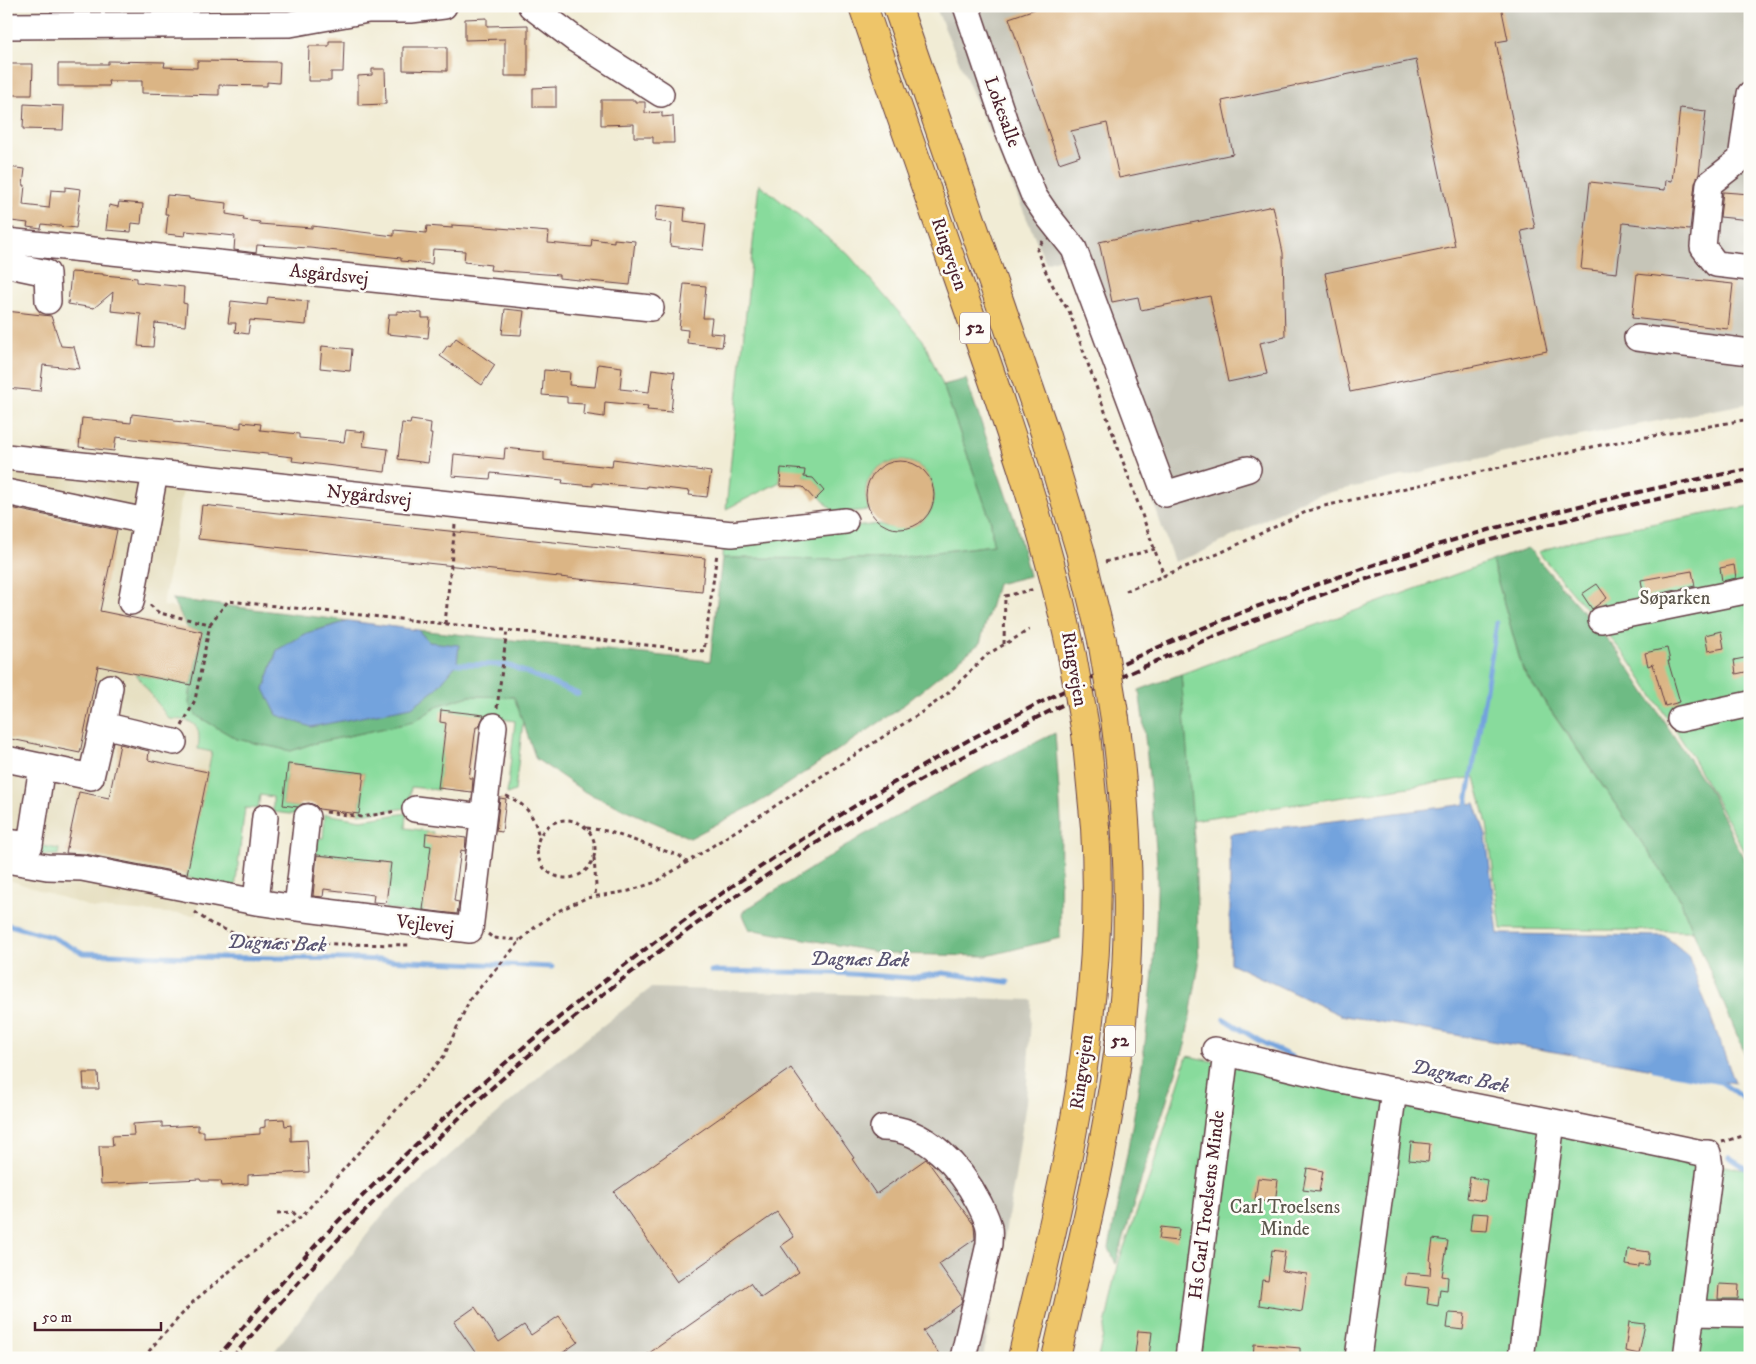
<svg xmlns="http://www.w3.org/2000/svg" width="1756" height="1364" font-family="'IM FELL DW Pica',serif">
<rect width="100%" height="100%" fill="#fdfcf7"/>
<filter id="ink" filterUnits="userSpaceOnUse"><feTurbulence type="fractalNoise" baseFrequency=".02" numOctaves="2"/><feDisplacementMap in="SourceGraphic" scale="10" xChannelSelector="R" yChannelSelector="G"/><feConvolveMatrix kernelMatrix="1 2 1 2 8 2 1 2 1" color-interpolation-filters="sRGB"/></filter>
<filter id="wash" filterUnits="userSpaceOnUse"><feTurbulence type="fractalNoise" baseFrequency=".0096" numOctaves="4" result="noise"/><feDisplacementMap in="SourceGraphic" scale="20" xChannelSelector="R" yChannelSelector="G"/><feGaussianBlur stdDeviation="1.12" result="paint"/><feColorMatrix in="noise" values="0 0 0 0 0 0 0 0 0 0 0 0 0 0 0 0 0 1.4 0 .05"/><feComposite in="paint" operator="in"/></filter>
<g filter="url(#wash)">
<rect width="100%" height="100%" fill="#f1ecd5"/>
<path fill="#e3dbba" d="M6 468 183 489 163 606 262 620 237 739 196 915 93 908 6 879Z"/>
<path fill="#c6c5b8" d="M935 6H1750V403L1575 437 1309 497 1200 553 1174 562 1068 255 1046 263Z
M651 988 1032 1000 1026 1102 1015 1177 983 1358H269L384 1213 551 1066Z"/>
<path fill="#88db9c" stroke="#697d64" d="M759 184 848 254 923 340 943 385 991 522 993 545 880 559 722 558 723 542 879 524C947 548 949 459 899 461 890 461 882 464 875 471 864 482 864 495 869 510L835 513 819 496 824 491 813 479 804 477 781 468 780 482 726 509Z
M1750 506V861L1687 748 1629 660 1538 552 1596 534Z
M1492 561 1523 671 1678 895 1693 931 1501 929 1487 824 1475 777 1192 820 1181 674Z
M136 674 191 685 189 703 197 716 237 739 291 751 311 744 413 722 440 705 469 696 515 697 523 722 515 791 507 794 515 721 448 711 438 790 411 787 408 808 359 814 364 773 288 764 283 805 305 808 299 815 273 812V797L260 795 258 809 245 808 235 889 186 877 212 752 198 749C202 723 194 720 169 719Z
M407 813 406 828 433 832 423 914 385 909 391 863 315 854 316 838H323L325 814 361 820Z
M37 845 59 849 58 855H35Z
M1187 1056 1750 1171V1358H1098L1119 1261 1150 1176Z"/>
<path fill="#6ebb84" stroke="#5c6d58" d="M966 379 1017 527 1029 576 997 584 980 643 895 712 763 800 690 838 585 792 536 759 514 697 469 696 440 705 413 722 311 744 291 751 237 739 197 716 189 703 191 685 202 632 188 629 172 599 349 621 307 633 277 650 264 689 429 642 418 630 710 661 722 558 880 559 993 545 991 522 943 385Z
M1528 548 1619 653 1708 788 1750 871V1066L1678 895 1523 670 1492 561Z
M1181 674 1195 852 1199 964 1185 1045 1145 1167 1116 1264 1109 1248C1134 1121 1159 994 1157 864 1156 845 1154 826 1152 808 1148 768 1145 729 1139 690Z
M1055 733 1061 820 1060 938 987 956 888 954 749 929 742 912 862 836 984 768Z"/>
<path fill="#73a3dd" stroke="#5e6184" d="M349 621 418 630 429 642 459 645 457 664 436 689 412 707 311 727 277 715 264 689 277 650 307 633Z
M1475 803 1486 836 1498 934 1665 936 1688 955 1735 1083 1340 1015 1230 963V834Z"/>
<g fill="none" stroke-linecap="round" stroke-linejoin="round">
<path stroke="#73a3dd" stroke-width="5" d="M457 664 508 665 578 694
M1466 809 1497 623
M6 924 52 937 83 953 191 957 358 959 552 967
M711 971 836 973 910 978 943 973 1008 982
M1224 1019 1258 1040 1292 1057
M1654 1069 1721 1082 1744 1099
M1729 1157 1750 1171"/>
</g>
<g id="blocks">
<path fill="#dbb585" d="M1034 6H1501L1508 40 1496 42 1535 228 1521 231 1547 351 1350 392 1325 273 1455 246 1416 60 1222 101 1233 154 1119 178 1107 123 1071 131 1080 156 1059 163 1009 18 1035 9Z
M487 18V26L528 25V76H505V39L465 40V19Z
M329 41H344L343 72H331V81H308L309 46H329Z
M403 47H447V71L403 70Z
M108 61 165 62 164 67 197 68V61L280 62 279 83 267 82V86L219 85V95L142 93V81H108L109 86H58V64H108Z
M6 64H33L32 95H6Z
M372 69H385L386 104 358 105V76L372 75Z
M556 87V107H533V88Z
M601 100H635V102H645V113L662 112V117L673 116 674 143H653V137H634V124L601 125Z
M24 104 64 106 63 130 23 129Z
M1680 108 1706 111 1699 174 1695 183 1690 230 1623 223 1617 273 1581 269 1590 182 1665 190 1666 180 1672 181Z
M6 167 25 169 23 185H25L23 205 49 208 51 190 65 191V187L81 189 76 228 42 224 41 229 27 227 28 223 11 221 12 209 6 208Z
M1723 192 1750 194V220L1720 217Z
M167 195 189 197V199L227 203 226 214 244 217 243 220 260 222 259 224 312 228V226L394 236V230L426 233 427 226 452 228V225L486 227 549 232 548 243 591 247 592 239 614 242V239L635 241 630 285 559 278V275L490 270 491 265 464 262 465 251 433 249 432 264 401 261V258L310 248 257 245 256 253 234 250 235 236 186 231 185 236 166 234 168 214H165Z
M119 202 143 204 141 224 132 223 131 232 106 230 109 205 118 207Z
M657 205 685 208 684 221 706 224 703 250 670 246 672 223 655 221Z
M1273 206 1283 253 1285 337 1260 343 1267 374 1228 382 1210 296 1141 310 1138 297 1112 302 1099 242Z
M71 272 103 274V275L137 278V282L184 287 183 303 187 304 185 326 155 323 153 347 138 346 141 314 111 311 113 292 94 308 68 304Z
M1637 274 1733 284 1728 329 1632 318Z
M684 284 706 286 703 318H712L710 333 724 334 722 347 687 343 688 330 679 329Z
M268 297 308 301 306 325 250 320 248 334 235 332 236 323H228L231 301 267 305Z
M505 309 524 311 521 335 502 334Z
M6 311 51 316 61 346 74 347 80 369 43 365 40 391 6 388Z
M397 311 422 313V318H430L428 338 387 334 389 314H397Z
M456 338 495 365 482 385 440 356 448 345 450 346Z
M322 346 352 349 350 371 320 368Z
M598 364 622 367 620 389 649 392 652 369 675 372 671 412 647 410 648 406 605 402 604 417 583 414 584 404 567 403V397L542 395 544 370 570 372 569 385 595 387Z
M132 414 174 419V421L241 428V422L261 424 260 430 299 434V438L344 442 346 430 365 432 363 446 388 449 385 472 292 461 293 457 116 437 114 451 79 447 82 418 131 423Z
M411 420 431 423 430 434H432L428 463 398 459 402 423 410 424Z
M505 448 544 452V460L612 467 613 459 711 472 707 497 689 495 690 491 647 486V488L593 483V486L562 483 563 480 491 473 490 479 452 476 454 454 504 459Z
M866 495a34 34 0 1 1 68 0a34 34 0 1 1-68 0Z
M781 468 805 470 804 477 813 478 824 491 815 500 803 487 780 486Z
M202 505 705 558 702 592 198 539Z
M6 507 117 530 100 611 202 632 191 685 98 666 80 753 6 738Z
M1734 565 1736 578 1722 581 1720 568Z
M1692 571 1695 586 1644 597 1641 580Z
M1597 584 1607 598 1592 609 1582 594Z
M1721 631 1724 648 1708 651 1705 635Z
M1667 648 1670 661H1668L1680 702 1665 706 1653 664 1648 666 1645 653Z
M1750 657V671L1736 674 1734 660Z
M441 710 484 715 479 727H476L469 778H473L472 792 438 788 446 723 440 722Z
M120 744 149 751 148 760 208 772 187 874 85 854 66 853 79 792 109 798Z
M288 764 364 773 359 814 319 809 315 805 309 803 302 804 298 807 283 805Z
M500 798 506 799 502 832 496 831Z
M426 833 466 838 465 851 461 850 454 901 459 902 457 914 423 910 431 846 425 845Z
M317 855 391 863 386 903 373 902 374 895 324 889 323 897 313 896Z
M791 1068 854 1158 852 1159 876 1194 926 1159 974 1225 975 1239 939 1264 962 1297 961 1304 923 1331 942 1358H642L750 1283 761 1298 799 1272 781 1246 794 1237 777 1212 677 1282 614 1192Z
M83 1073H98L99 1089H84Z
M284 1119 285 1126 291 1125V1141L307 1140 309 1172 248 1175V1184L222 1186 221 1181H201L200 1179 101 1184 99 1146H113L112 1136 134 1135 133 1124 162 1122V1127L198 1125V1131H204V1138L260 1134V1128L265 1127V1120Z
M1411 1142 1430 1144 1428 1162 1409 1160Z
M1307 1168 1323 1171 1319 1192 1303 1190Z
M1470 1177 1487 1180 1484 1201 1467 1198Z
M1258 1178 1278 1180 1275 1203 1255 1200Z
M1472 1213 1489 1214 1487 1231 1470 1230Z
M1161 1227 1179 1229 1177 1241 1159 1239Z
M1433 1239 1448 1241 1442 1276 1448 1277 1447 1290 1440 1289 1438 1306 1427 1304 1429 1288 1405 1285 1407 1273 1430 1275 1431 1261H1430Z
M1628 1249 1649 1252 1648 1265 1639 1264V1267L1626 1265Z
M1272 1250 1285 1252 1282 1271 1307 1274 1302 1312 1259 1305 1262 1280 1268 1281Z
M1719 1284 1739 1285 1738 1299H1718Z
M475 1307 499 1342 524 1325 531 1335 559 1316 578 1342 555 1358H479L454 1322Z
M1449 1313 1465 1314 1463 1330 1447 1328Z
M1629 1322 1645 1324 1639 1354 1625 1351Z
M1138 1331 1152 1332 1149 1356 1135 1354Z
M1254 1344 1300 1348V1358H1253Z"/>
</g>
</g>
<g filter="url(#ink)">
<use href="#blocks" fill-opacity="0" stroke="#633e44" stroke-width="1"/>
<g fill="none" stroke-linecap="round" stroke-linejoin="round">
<defs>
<path id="minor" d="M531 6 576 40 661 94
M966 6 1008 131 1034 196 1047 215 1074 249 1165 494 1248 469
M368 10H411L444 6
M6 26 290 24 368 10 380 6
M1750 94 1741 159 1709 184 1703 247 1716 264 1750 268
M6 241 651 308
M11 242 9 265 47 273 48 301
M1637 338 1750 352
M6 457 732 534 845 521
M6 492 146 521 155 473
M131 602 146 521
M1601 620 1750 590
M1680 719 1750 704
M103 725 110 687
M6 759 91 777 103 725 174 742
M415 809 483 817
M6 842 30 845 42 766
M6 860 47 867 82 868 256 902 297 908 470 930 494 726
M256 902 265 817
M297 908 307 817
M1215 1050 1336 1079 1554 1122 1702 1153H1708L1710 1167 1686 1358
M883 1128C926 1128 961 1168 979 1203 983 1211 988 1220 989 1228 990 1233 989 1239 989 1244L963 1358
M1692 1313 1750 1314
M1188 1358 1226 1053
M1358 1358 1394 1090
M1521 1358 1551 1130 1554 1122"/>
<path id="major" d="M863 6C898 109 934 212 970 314 1009 426 1048 539 1072 655
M897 6 1045 433 1080 550 1102 640
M1022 1358C1048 1248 1076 1139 1088 1028 1096 962 1099 893 1095 827 1092 796 1089 765 1086 733
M1056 1358C1080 1252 1106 1147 1120 1039 1133 933 1129 825 1115 719"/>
</defs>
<use href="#minor" stroke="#633e44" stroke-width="28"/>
<use href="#major" stroke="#633e44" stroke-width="30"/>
<path stroke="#633e44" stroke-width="3" stroke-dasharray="4 4" stroke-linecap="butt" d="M1043 241 1037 250C1045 273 1055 291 1069 311L1164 576
M1105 562 1155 549
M1126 591 1220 553 1308 511 1324 506 1601 445 1750 419
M150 605 159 613 210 624 228 601 704 651 717 553
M445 624 455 525
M1004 644 1005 596 1035 589
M497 708 507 630
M182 726 195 700 210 624
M506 796C527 804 536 818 539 839
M326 812 362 817 397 811
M537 849a29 29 0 1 1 58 0a29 29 0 1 1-58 0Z
M587 828 607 831 680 856 686 862
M594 858 596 886 595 895
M195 912 210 923 235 934 252 939 336 944 411 945
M488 934 493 938 520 940
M1722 1142 1743 1136H1750
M277 1213 293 1212 298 1218
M144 1358 153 1346 194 1301 248 1256 303 1215 444 1056 470 999 521 940 534 928 556 912 586 898 629 891 656 882 922 712 946 695 988 654 1029 630"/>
<use href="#minor" stroke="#fff" stroke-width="25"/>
<use href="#major" stroke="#eec569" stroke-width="28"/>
<path stroke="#4a1f2b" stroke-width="4" stroke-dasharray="8 4" stroke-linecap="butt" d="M217 1358C258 1309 300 1261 344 1215 375 1182 409 1151 442 1120 681 898 963 718 1269 602 1425 543 1586 500 1750 469
M232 1358C314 1262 400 1171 494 1086 785 827 1138 637 1513 534 1591 512 1670 496 1750 481"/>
<defs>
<path id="major-bridge" d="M1102 640 1115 719
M1072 655 1086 733"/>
</defs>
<use href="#major-bridge" stroke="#633e44" stroke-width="30" stroke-linecap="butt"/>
<use href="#major-bridge" stroke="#eec569" stroke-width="28"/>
</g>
</g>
<g text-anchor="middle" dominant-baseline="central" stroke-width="5" stroke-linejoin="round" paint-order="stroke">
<g fill="#fdfcf7" stroke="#806168" stroke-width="1">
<rect x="960" y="312.5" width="30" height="31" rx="4"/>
<rect x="1105" y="1025.5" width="30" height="31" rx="4"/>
</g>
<g font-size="18" font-weight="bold" fill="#4a1f2b">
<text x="975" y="328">52</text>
<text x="1120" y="1041">52</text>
</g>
<g font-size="19" fill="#4a1f2b" stroke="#fdfcf7">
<text transform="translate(1002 112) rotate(70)">Lokesalle</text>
<text transform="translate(949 254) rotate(71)">Ringvejen</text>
<text transform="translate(329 275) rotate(6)">Asgårdsvej</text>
<text transform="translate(369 496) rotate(6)">Nygårdsvej</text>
<text transform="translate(1074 669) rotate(80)">Ringvejen</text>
<text transform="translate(425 925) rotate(7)">Vejlevej</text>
<text transform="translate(1082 1072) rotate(-82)">Ringvejen</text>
<text transform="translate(1207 1205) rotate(-83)">Hs Carl Troelsens Minde</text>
</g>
<g font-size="19" fill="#5d574d" stroke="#fdfcf7">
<text x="1675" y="598">Søparken</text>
<text x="1285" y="1207">Carl Troelsens<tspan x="1285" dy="22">Minde</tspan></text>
</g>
<g font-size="20" font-style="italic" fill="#5a5472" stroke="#fdfcf7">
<text transform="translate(277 944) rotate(2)">Dagnæs Bæk</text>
<text transform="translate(860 960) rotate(1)">Dagnæs Bæk</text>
<text transform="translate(1460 1077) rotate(12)">Dagnæs Bæk</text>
</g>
</g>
<rect width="1756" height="1364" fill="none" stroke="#fdfcf7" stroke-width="25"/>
<path d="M35 1322v8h126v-8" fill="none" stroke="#4a1f2b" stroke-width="2.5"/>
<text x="42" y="1322" font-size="15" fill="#4a1f2b" stroke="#fdfcf7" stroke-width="4" paint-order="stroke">50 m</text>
</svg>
